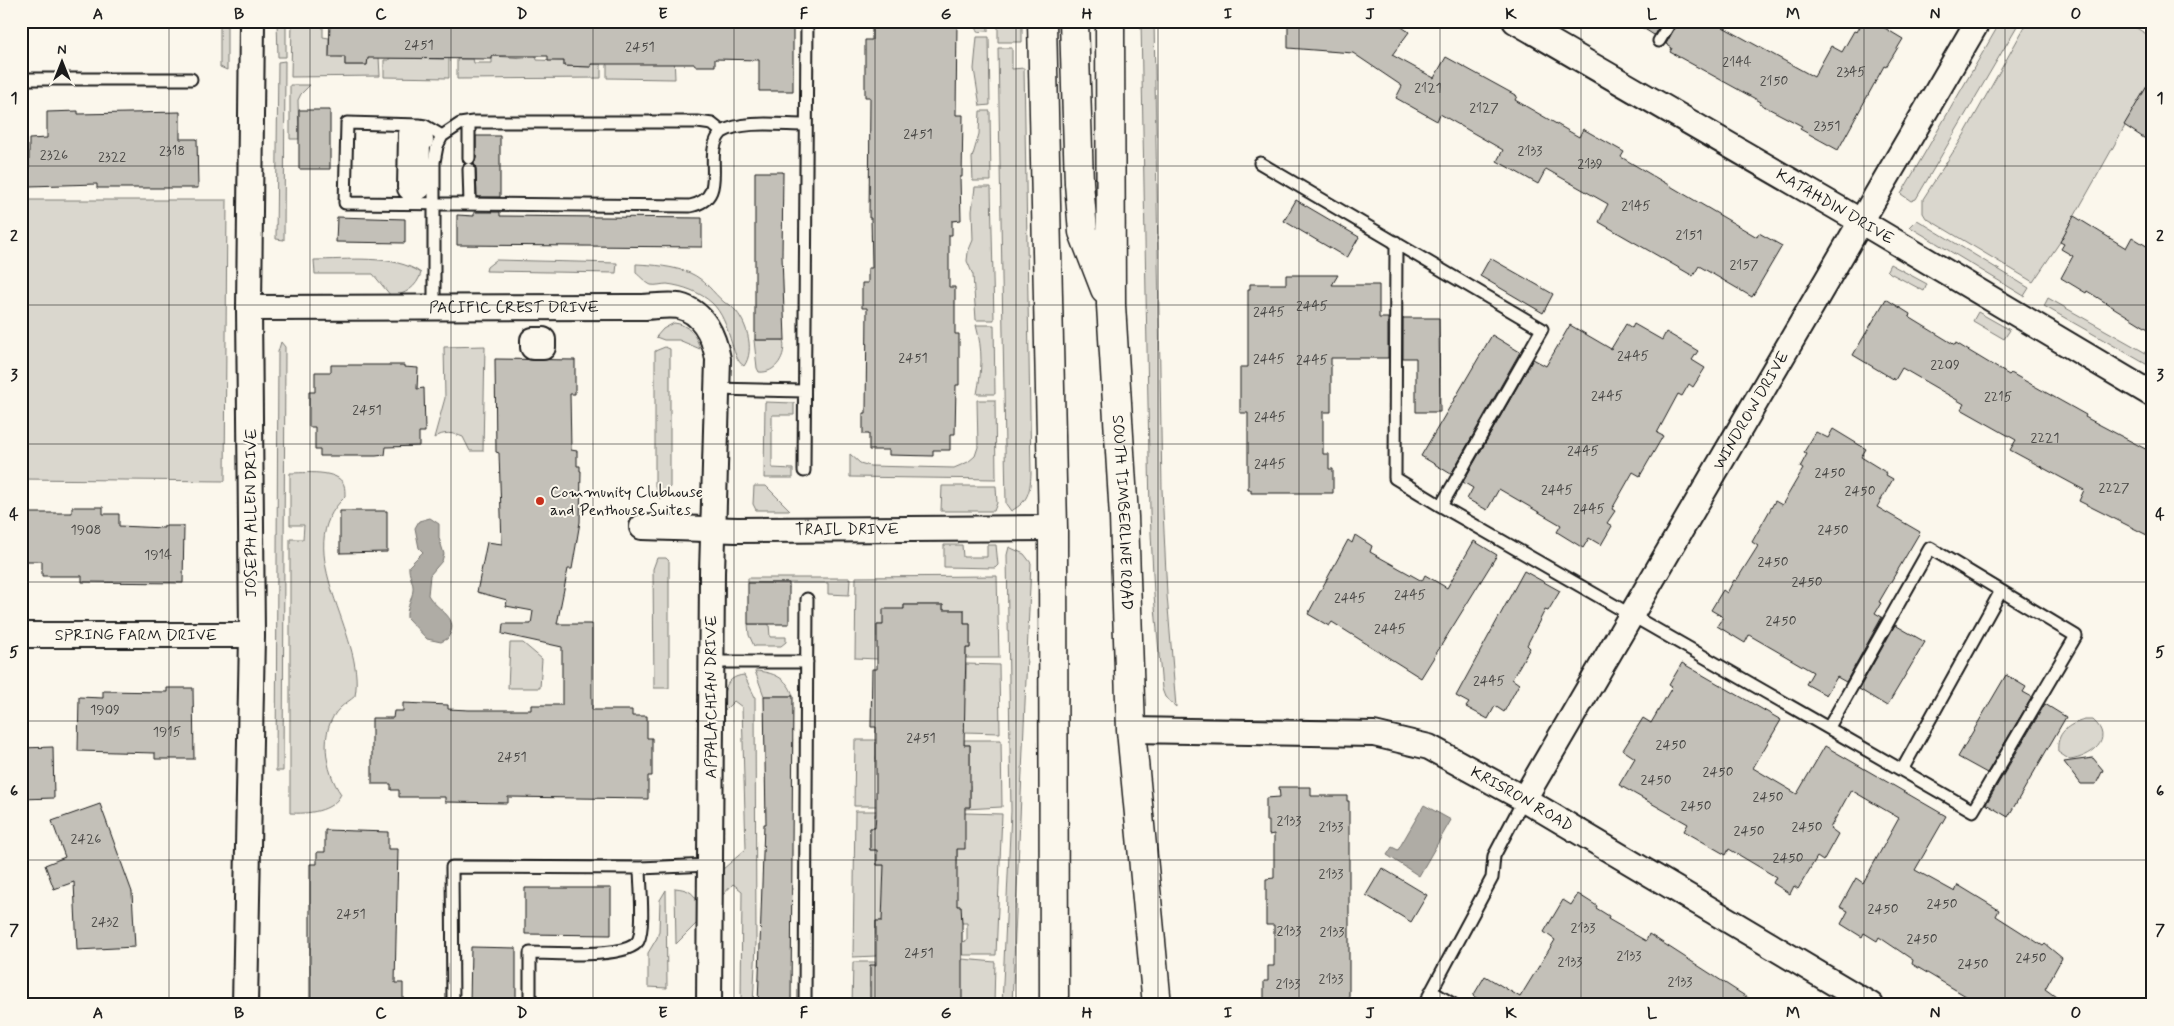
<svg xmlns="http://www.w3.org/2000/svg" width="2174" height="1026" font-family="Mynerve,sans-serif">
<rect width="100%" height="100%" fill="#fbf7ec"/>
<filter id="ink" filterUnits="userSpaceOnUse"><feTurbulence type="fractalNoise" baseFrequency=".02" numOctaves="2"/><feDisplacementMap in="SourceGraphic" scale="10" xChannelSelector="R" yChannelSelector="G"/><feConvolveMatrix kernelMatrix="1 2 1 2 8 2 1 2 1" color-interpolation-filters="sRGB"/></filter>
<g filter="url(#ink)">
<path fill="#dad7ce" stroke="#7b7a75" d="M220 21H227V70L220 67Z
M277 21H286V57H278Z
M292 21H323V37L329 38V56L345 57V65H367L368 57H379L380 76 291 77Z
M977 21H988V31L977 32Z
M998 21H1022V42H998Z
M1141 21H1154L1162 489 1167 595 1176 707 1165 697 1162 689 1154 595 1150 512Z
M2001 21H2020L1916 199 1911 201 1901 194Z
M2028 21H2125L2153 38V76L2060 242 2033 282 1926 218 1923 213V199L1964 135Z
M977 37H989L990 105 980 106 974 69Z
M998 48H1012V69L1024 68 1031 474C1030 492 1028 502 1011 511L1006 504Z
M528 52 536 56 537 60 564 61V66L591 67V64H601V78L457 79V59H473L474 63H492V56L525 58Z
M607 54 674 56 675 79 607 78Z
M445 55H449V78L384 77V60H389V58L444 59Z
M285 61 284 240 276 239 278 62Z
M290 85H310L301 94 298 100 299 139H290Z
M980 111H990L991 181H973L972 158 979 134Z
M975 187H991L994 320H976L973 275 967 261 968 252 973 240 972 211Z
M227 200 225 481 21 479V200Z
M1917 220 1919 221 2029 288 2024 296 1910 227Z
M314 260C345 260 395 254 421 273 417 287 405 295 391 296L373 274H315Z
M496 260 617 263 616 273 486 271 487 267Z
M636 264C655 265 672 266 690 273 706 280 712 292 725 303 727 304 730 304 731 306 746 318 756 350 744 366 730 358 732 322 712 303 700 292 683 286 667 284 662 284 656 286 651 285 646 283 640 276 636 273Z
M1890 264 1927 284 1924 291 1890 273 1887 270Z
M2048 298 2153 357V368L2044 306Z
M1978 312 2010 330 2004 339 1973 321Z
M674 323C688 324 697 336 700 349L679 340H664L656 337 663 329Z
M976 325H994L995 394H977C982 368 983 352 976 325Z
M754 340H783C787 355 776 374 759 372L757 368Z
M281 342 285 347 283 771H276L278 352Z
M485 346 483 451H470L463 437C453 433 444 431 434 438L445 398 444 347Z
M665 347 670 349V487L660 499 655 486V351Z
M977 400H995L996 479 850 477V454L860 463 870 466 954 468 968 462 975 456 978 447Z
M765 402 794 403V415H772V468L793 469V478H764Z
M290 473C304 473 338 469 344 485 345 488 345 493 345 497 287 550 367 634 355 696 351 700 345 703 340 708 318 729 325 772 341 794 333 812 307 814 290 813V539H303L304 525H290Z
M754 486H766L790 510H756L753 504Z
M942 486H996L997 503 994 511H941Z
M944 545H962L963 557H987V545H996L998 565 995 568 944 567Z
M1009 547 1024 554 1031 563 1012 1005H1002L1011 811 1007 555Z
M657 558H666L669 561V688H654L653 569Z
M997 576 999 658H966V648H970V624H964V610H943V605H904V609L883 625H877V638H881L878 659 855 658 856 577Z
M748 578H850L849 595 828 594V583H748Z
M748 624H769L770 637H786V642L781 646H754L749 635Z
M510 643H523L542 659 540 688H508Z
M966 664 999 665 1000 733 964 732 959 692 966 691Z
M755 671C773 672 788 678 793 696H764Z
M744 675 755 697 756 944 753 1005H741L742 891 733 884 722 896V870L746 849 742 707 734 701 723 712C723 695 723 677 744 675Z
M2085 720H2093C2116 740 2090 757 2070 760L2058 752C2056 733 2068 724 2085 720Z
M855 740H878L876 759H881L878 806H854Z
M964 740H1001L1002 807 965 809V807H970V785L967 784V770L970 769V745H964Z
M855 811H878V814H875V828H870V850H877V865H957V849L965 813 1002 814 996 955H962V942L967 941V923H961V906H941L882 921H876V935H880L876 956 853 957Z
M675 888C699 890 698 902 698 922L676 944Z
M666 890 667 988 648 987V953L657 938 659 931 660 900Z
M962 959 995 962 994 1005H963V1003H956Z
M853 962H876V965L870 966V986L876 1002H869V1005H852Z"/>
<path fill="#afaca5" stroke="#74726e" d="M430 518 439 524V538L444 554 442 561 430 575 428 595C438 612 462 617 447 639L441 642 427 639 407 618C406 607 412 600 413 590 414 582 408 575 409 566L423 552 419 548 415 528 419 521Z
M1424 805 1451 820 1419 876 1387 855 1392 847 1398 850Z"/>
<path fill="#c3c0b8" stroke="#1c1c1c" d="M330 21H793V91H759V60L715 59V66H695V64H591V67L564 66V61H548V56H492V59L368 58 367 65H345V57H329Z
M872 21H957L956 115H963L962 177H960L961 220 952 221V235H949V287H955V334H959V385H956L955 434H950V450H933V456L889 455V450H869V434H863V413H866L867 308H862V283H868V268H872L871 218H869L870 97H865V40H872Z
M1288 21H1393L1409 32 1392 55 1434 78 1446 57 1517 96 1515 100 1579 137 1583 129 1624 152 1621 157 1757 237 1759 233 1782 246 1752 297 1699 266 1693 276 1599 222 1608 204 1546 169 1538 184 1497 161 1503 150 1440 114 1437 121 1396 98 1402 86 1353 53 1288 48Z
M1632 21H1662L1654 35Z
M1678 21H1712L1814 77 1831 46 1842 52 1854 31 1857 32 1863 21H1873L1903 39 1886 67 1884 66 1838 150 1800 129 1802 126 1760 104 1761 102 1670 52 1672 48 1666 44Z
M2153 76V144L2124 125Z
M299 110H330V169H299Z
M78 111V114L180 112V139H197L198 188H97V184L29 186V139L47 138V112Z
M476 136H500V197H477L476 169 474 164 476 158Z
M755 172H783L782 256 785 340H755Z
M1296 200 1359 237 1347 258 1284 221Z
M474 212H500V216L702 218V247L457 245V215L474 216Z
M2074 216 2126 248 2132 237 2153 250V332L2087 291 2086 293 2061 278 2073 256 2061 249 2064 244 2060 242Z
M337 217 405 219V243L336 242Z
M1490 258 1553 294 1543 313 1480 276Z
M1286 275H1338L1332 285H1379V318H1388V358H1331V412H1323V454H1329V469H1333V493H1251V490H1248V413H1240V367H1248V289H1250V284H1286Z
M1886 299 1910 314 1909 317 1955 345 1956 343 2009 375 2011 373 2086 415 2085 417 2153 453V538L2079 501 2084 490 2010 450 2016 440 1961 409 1964 404 1902 368 1895 380 1853 355Z
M1403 318H1439L1440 412H1416V358H1403Z
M1626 324 1632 328 1634 324 1662 340 1666 332 1698 351 1692 360 1705 368 1693 387 1689 384 1682 396 1678 394 1657 433 1663 436 1640 476 1633 472 1612 509 1615 511 1607 523 1612 526 1601 545 1589 538 1583 548 1557 532 1561 525 1499 489 1487 510 1467 499 1473 488 1463 482 1533 359 1546 366 1570 325 1611 349Z
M1492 335 1520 352 1451 474 1421 456Z
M495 359 575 360V394H570L571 450 577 451V466H580V471H581L580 522 572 569H568L557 624H592V710H632V716H647V738H652V776H648V799L508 797V803L445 802V797H399V790H391V784H372V718H393L394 711H403V703L448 705V709L469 710H531V705H562V647L502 634 503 624H531L533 611 506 606 507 600 477 592 487 542 502 544 499 453 496 452Z
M331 365H404V367L418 368 417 389 424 388 425 432H419V446L386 447 385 455 376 456H320V450H315V427H309V392H315V372H331Z
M1833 429 1866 449 1861 457 1887 473 1886 475 1893 479 1877 507 1920 532 1879 602 1881 603 1875 613 1882 617 1846 682 1837 677 1826 695 1806 684 1813 672 1749 635 1745 643 1717 626 1723 617 1711 610 1723 590 1727 593 1734 580 1736 581 1758 546 1752 542 1775 501 1782 505 1803 469 1800 467 1807 454 1804 452 1816 432 1828 438Z
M72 507H103V514H119V526L164 528V526H184L183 583 82 582V576H42V561H21V513H72Z
M340 511H387V552L340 553Z
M1355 535 1372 546 1370 552 1422 581 1425 575 1447 588 1474 541 1497 555 1421 678 1332 622 1329 626 1308 614 1348 540 1352 543Z
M1524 571 1560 591 1548 611 1545 610 1527 645 1530 648 1512 679 1519 684 1504 712 1495 706 1488 719 1466 707 1469 703 1456 696Z
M748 583H789V624H748Z
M904 605H943V610H964V624H970V648H966L964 745H970V807H965V849H957V906H961L962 923V1005H870V965H876V921H882L884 865H877V850H870V828H875L876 814V727H871L872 669H877V625H883V609H904Z
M1895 625 1925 642 1887 706 1859 689Z
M1682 663 1781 720 1753 768 1797 794 1825 746 1946 816 1915 870 1955 892 1958 885 1999 910 1996 916 2043 946 2045 944 2062 958 2045 989 2067 1005H1981L1912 964 1913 960 1879 937 1877 941 1864 933 1862 937 1841 924 1848 911 1840 907 1856 878 1863 883 1899 818 1851 790 1830 828 1838 834 1823 861 1817 857 1798 889 1794 886 1790 894 1773 883 1776 877 1729 849 1726 855 1684 831 1688 824 1619 785 1635 758 1623 750 1643 718 1651 723 1672 687 1669 685Z
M2006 675 2026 687 2023 692 2032 697 1987 773 1958 757Z
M167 688H193L194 759H155V753L78 751 79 697 103 698V691L167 692Z
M764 696H793L791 1005H758L764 824H766Z
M2045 704 2066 717 2008 817 1986 804Z
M53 747 54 798 21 799V748Z
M2093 758 2103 770 2096 784H2081L2064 762Z
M1279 787H1311V796H1347V801H1349V1002H1346V1005H1264V981H1268V966H1274V925H1266V879L1274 878V834L1269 835V821H1266V798L1280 797Z
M100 804 132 892 135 947 77 950 74 882 54 889 45 865 65 857 52 821Z
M325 830 388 832V849H398L395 983H403V1005H319V1003H310V864H317V852H325Z
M1382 868 1427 895 1411 922 1366 895Z
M525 888H611V935L525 934Z
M1578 894 1597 906 1596 908 1609 916 1608 919 1646 941 1649 934 1759 1005H1488L1473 996 1485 976 1520 997 1555 940 1544 932 1563 900 1571 905Z
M471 947 516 948V1005H470Z"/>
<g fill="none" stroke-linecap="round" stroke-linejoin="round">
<defs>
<path id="lane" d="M1659 41 1671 21
M21 79H191
M469 123V158
M722 132C700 154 732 198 690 206L345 203 347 123 419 125 425 126 442 136 460 124 473 122H698L712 124 722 132C742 120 781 125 805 125
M1260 163 1542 329 1441 506 1973 811 2076 636 1930 548 1829 727
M469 169 470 204
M1396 242 1395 478 1441 506
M434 307V162L437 146 442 136
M716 389 804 391
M804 471 807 21
M711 662H807
M1902 770 2001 591
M1431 991 1454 1005
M453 1005 452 867 640 868 710 865
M530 1005V953C551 953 627 959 638 941 645 928 640 884 640 868
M805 1005 807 599
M1424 1005 1492 878 1494 856 1524 799"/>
<g id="street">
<path id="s1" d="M1515 21 1862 222 2153 395"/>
<path d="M411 134 421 140 418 143 417 181 419 187 413 189 410 188Z"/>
<path id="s2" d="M249 308 640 307C652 307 667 304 679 306 704 312 714 337 718 359L712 573 709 1005"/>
<rect x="533" y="340" width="10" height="7"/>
<path id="s3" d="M642 527 737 530 1053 528"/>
<path id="s4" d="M21 635H252"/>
<path id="s5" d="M1131 730 1374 734 1429 747 1524 799 1871 1005"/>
<path id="s6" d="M1524 799 1978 21"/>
<path d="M245 1005 252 635 249 308 252 21"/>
</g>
<g id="primary">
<path d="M1042 21 1053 528 1054 1005"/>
<path d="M1074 21 1079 183 1083 232 1105 289"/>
<path id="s7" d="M1110 21 1111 305 1124 517 1131 730 1157 1005"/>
</g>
</defs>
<use href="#lane" stroke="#1c1c1c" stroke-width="15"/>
<use href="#street" stroke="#1c1c1c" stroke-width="28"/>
<use href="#primary" stroke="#1c1c1c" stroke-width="31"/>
<use href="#lane" stroke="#fbf7ec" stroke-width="11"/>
<use href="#street" stroke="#fbf7ec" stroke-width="24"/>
<use href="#primary" stroke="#fbf7ec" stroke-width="28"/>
</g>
</g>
<path fill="none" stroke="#1c1c1c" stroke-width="1" stroke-opacity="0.55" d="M169 21V1005M310 21V1005M451 21V1005M593 21V1005M734 21V1005M875 21V1005M1016 21V1005M1158 21V1005M1299 21V1005M1440 21V1005M1581 21V1005M1723 21V1005M1864 21V1005M2005 21V1005M21 166H2153M21 305H2153M21 444H2153M21 582H2153M21 721H2153M21 860H2153"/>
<circle fill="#c8321e" stroke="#fbf7ec" stroke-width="2" cx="540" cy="501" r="5"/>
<g text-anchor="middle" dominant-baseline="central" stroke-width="4" stroke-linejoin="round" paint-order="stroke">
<g font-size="14" fill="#464543">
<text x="419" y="45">2451</text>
<text x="640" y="47">2451</text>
<text x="1737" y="62">2144</text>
<text x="1851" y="72">2345</text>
<text x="1774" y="81">2150</text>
<text x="1428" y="88">2121</text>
<text x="1484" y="108">2127</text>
<text x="1827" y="126">2351</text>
<text x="918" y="134">2451</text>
<text x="172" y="151">2318</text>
<text x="1530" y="151">2133</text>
<text x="54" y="155">2326</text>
<text x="112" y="157">2322</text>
<text x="1590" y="164">2139</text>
<text x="1636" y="206">2145</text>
<text x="1689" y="235">2151</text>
<text x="1744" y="265">2157</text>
<text x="1312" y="306">2445</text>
<text x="1269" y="312">2445</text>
<text x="1633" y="356">2445</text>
<text x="913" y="358">2451</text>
<text x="1269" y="359">2445</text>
<text x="1312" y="360">2445</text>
<text x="1945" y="365">2209</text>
<text x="1607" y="396">2445</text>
<text x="1998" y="397">2215</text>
<text x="367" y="410">2451</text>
<text x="1270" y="417">2445</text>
<text x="2045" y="438">2221</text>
<text x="1583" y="451">2445</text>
<text x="1270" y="464">2445</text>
<text x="1830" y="473">2450</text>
<text x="2114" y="488">2227</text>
<text x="1557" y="490">2445</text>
<text x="1860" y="491">2450</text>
<text x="1589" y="509">2445</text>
<text x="86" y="530">1908</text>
<text x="1833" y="530">2450</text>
<text x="158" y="555">1914</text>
<text x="1773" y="562">2450</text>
<text x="1807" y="582">2450</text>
<text x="1410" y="595">2445</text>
<text x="1350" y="598">2445</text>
<text x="1781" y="621">2450</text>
<text x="1390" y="629">2445</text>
<text x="1489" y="681">2445</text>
<text x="105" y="710">1909</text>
<text x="167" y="732">1915</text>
<text x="921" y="738">2451</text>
<text x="1671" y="745">2450</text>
<text x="512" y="757">2451</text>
<text x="1718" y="772">2450</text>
<text x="1656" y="780">2450</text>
<text x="1768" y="797">2450</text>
<text x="1696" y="806">2450</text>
<text x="1289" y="821">2133</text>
<text x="1331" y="827">2133</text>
<text x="1807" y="827">2450</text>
<text x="1749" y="831">2450</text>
<text x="86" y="839">2426</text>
<text x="1788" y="858">2450</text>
<text x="1331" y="874">2133</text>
<text x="1942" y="904">2450</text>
<text x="1883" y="909">2450</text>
<text x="351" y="914">2451</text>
<text x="105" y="922">2432</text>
<text x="1583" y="928">2133</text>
<text x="1289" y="931">2133</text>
<text x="1332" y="932">2133</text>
<text x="1922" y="939">2450</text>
<text x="919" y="953">2451</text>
<text x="1629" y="956">2133</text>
<text x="2031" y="958">2450</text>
<text x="1570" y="962">2133</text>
<text x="1973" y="964">2450</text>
<text x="1331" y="979">2133</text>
<text x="1680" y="982">2133</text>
<text x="1288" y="984">2133</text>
</g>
<g font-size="16" fill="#1c1c1c" stroke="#fbf7ec">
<text stroke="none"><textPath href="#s1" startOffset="370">KATAHDIN DRIVE</textPath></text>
<text stroke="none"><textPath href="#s2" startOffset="265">PACIFIC CREST DRIVE</textPath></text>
<text stroke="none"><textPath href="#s6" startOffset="450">WINDROW DRIVE</textPath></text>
<text transform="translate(251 513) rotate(-90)">JOSEPH ALLEN DRIVE</text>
<text stroke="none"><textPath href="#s7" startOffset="492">SOUTH TIMBERLINE ROAD</textPath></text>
<text stroke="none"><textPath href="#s3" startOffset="205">TRAIL DRIVE</textPath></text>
<text stroke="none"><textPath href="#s4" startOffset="115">SPRING FARM DRIVE</textPath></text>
<text transform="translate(711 697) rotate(-90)">APPALACHIAN DRIVE</text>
<text stroke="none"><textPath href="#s5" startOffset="406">KRISRON ROAD</textPath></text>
</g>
<g font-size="16" fill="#1c1c1c" stroke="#fbf7ec" text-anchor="start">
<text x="550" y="492">Community Clubhouse<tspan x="550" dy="18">and Penthouse Suites</tspan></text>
</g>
</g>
<rect width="2174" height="1026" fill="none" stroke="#fbf7ec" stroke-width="55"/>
<g transform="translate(62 62)" stroke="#fbf7ec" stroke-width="4" paint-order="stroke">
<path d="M0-4L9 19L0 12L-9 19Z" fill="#1c1c1c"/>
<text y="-8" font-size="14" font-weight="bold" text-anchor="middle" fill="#1c1c1c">N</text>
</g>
<rect x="28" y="28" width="2118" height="970" fill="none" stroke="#1c1c1c" stroke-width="2"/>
<g font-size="16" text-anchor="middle" font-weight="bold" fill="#1c1c1c">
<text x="98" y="19">A</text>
<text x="239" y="19">B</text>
<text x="381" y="19">C</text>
<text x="522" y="19">D</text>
<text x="663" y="19">E</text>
<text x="804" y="19">F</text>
<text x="946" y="19">G</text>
<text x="1087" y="19">H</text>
<text x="1228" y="19">I</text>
<text x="1370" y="19">J</text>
<text x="1511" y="19">K</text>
<text x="1652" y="19">L</text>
<text x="1793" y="19">M</text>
<text x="1935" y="19">N</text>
<text x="2076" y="19">O</text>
<text x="14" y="103">1</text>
<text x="2160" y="103">1</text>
<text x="14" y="241">2</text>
<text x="2160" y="241">2</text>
<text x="14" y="380">3</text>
<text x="2160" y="380">3</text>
<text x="14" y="519">4</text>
<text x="2160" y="519">4</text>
<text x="14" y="657">5</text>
<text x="2160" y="657">5</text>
<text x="14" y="796">6</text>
<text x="2160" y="796">6</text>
<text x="14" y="935">7</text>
<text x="2160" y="935">7</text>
<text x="98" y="1018">A</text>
<text x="239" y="1018">B</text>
<text x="381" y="1018">C</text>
<text x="522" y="1018">D</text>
<text x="663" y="1018">E</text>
<text x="804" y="1018">F</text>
<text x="946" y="1018">G</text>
<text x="1087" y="1018">H</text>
<text x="1228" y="1018">I</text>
<text x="1370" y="1018">J</text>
<text x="1511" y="1018">K</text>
<text x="1652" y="1018">L</text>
<text x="1793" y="1018">M</text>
<text x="1935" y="1018">N</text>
<text x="2076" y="1018">O</text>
</g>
</svg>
